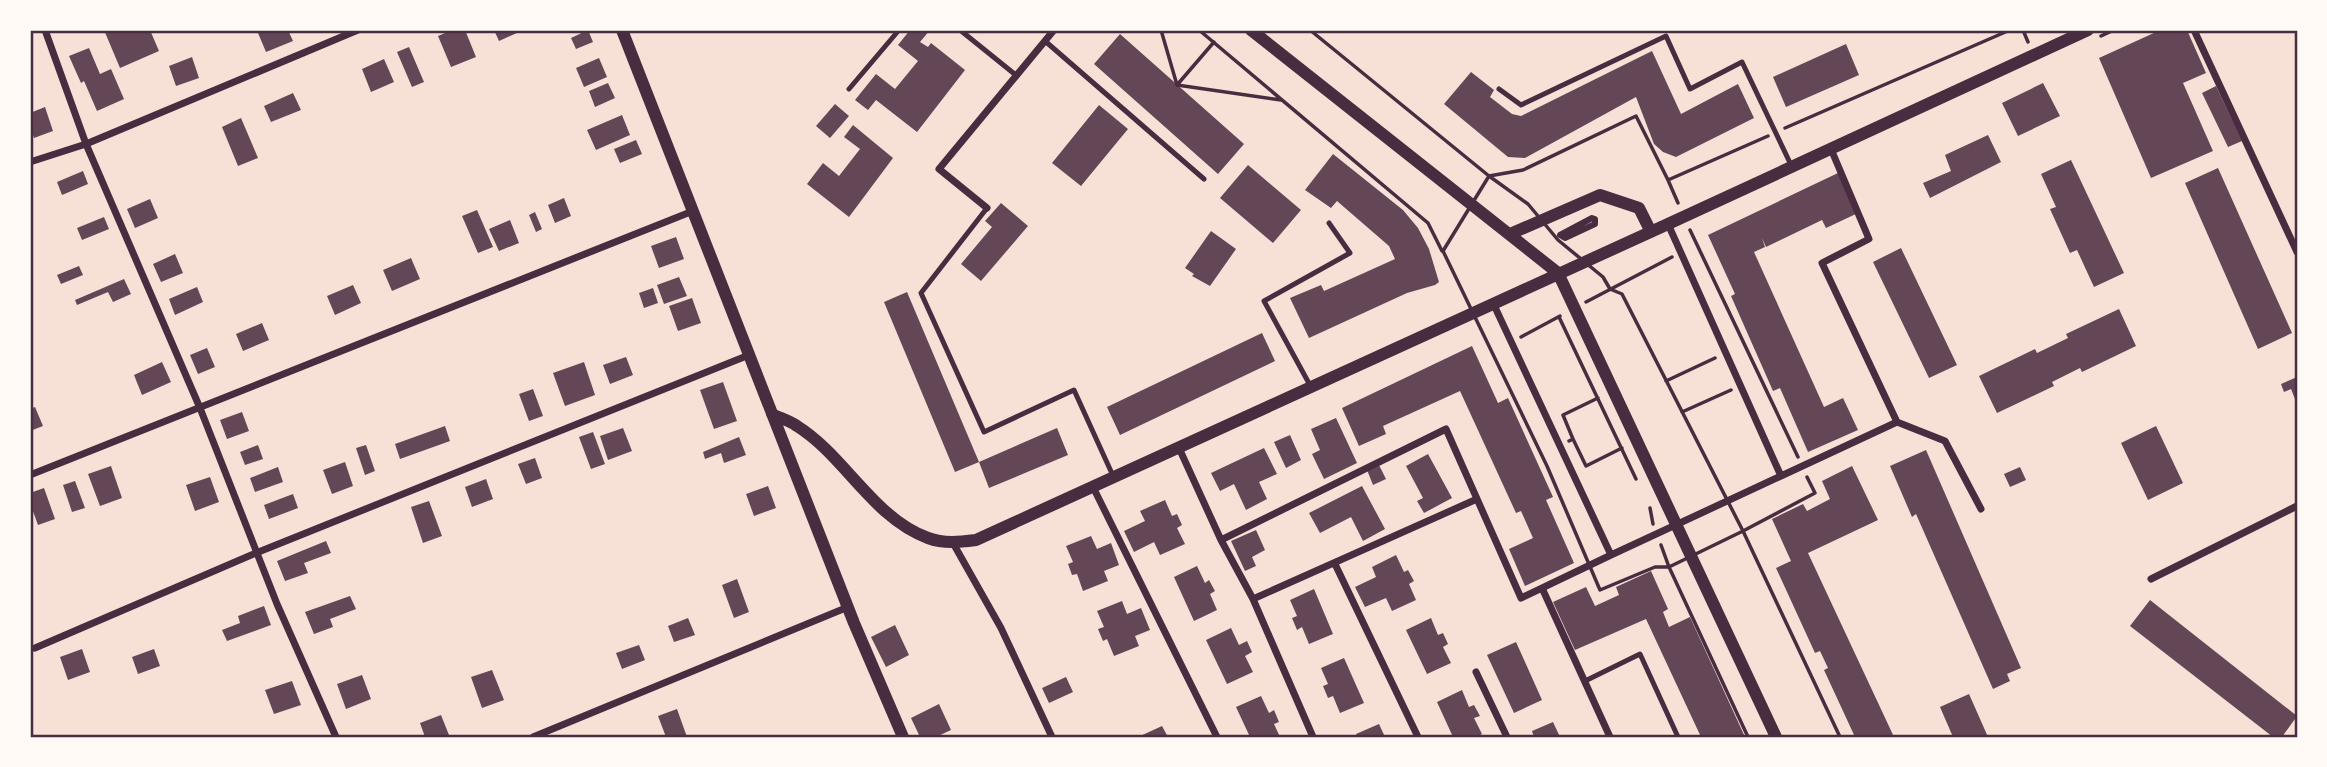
<svg xmlns="http://www.w3.org/2000/svg" width="2327" height="767" font-family="'Work Sans',sans-serif">
	<style>
		.building { fill: #644757 }
		.lines { fill: none; stroke-linecap: round; stroke-linejoin: round }
		.path { stroke: #4a2c40; stroke-width: 3.5 }
		.service { stroke: #4a2c40; stroke-width: 5 }
		.pedestrian { stroke: #4a2c40; stroke-width: 6 }
		.minor { stroke: #4a2c40; stroke-width: 7 }
		.tertiary { stroke: #4a2c40; stroke-width: 12 }
		.neatline { fill: none; stroke: #4a2c40; stroke-width: 2.5 }
	</style>
	<rect width="100%" height="100%" fill="#f7e1d7"/>
	<!-- building -->
	<path class="building" d="M104,30H150L159,51L120,68Z
		M265,30H288L293,41L266,52L258,33Z
		M452,30H465L476,57L451,67L438,36Z
		M494,30H518L519,32L499,41Z
		M588,30L593,42L576,49L571,38Z
		M910,30H930L920,42L928,47L931,43L965,70L917,132L876,100L868,110L855,100L876,74L895,89L918,61L898,45Z
		M2155,30H2187L2206,73L2183,83L2213,151L2151,178L2099,58L2156,32Z
		M1120,34L1244,144L1218,174L1094,64Z
		M1846,44L1859,75L1786,107L1773,77Z
		M409,47L424,82L412,87L397,52Z
		M89,48L100,74L111,69L124,99L97,111L84,81L81,83L69,56Z
		M1652,51L1681,114L1738,84L1754,118L1676,157L1663,152L1654,144L1636,97L1525,158L1508,157L1444,104L1471,72L1494,90L1490,97L1512,114L1521,116Z
		M192,57L199,78L176,86L169,66Z
		M599,58L607,77L584,87L576,68Z
		M384,59L394,82L371,92L362,69Z
		M608,83L615,98L595,107L589,91Z
		M2043,83L2060,116L2018,136L2002,103Z
		M2216,86L2242,141L2228,147L2202,93Z
		M293,93L301,110L271,122L264,106Z
		M835,104L849,116L830,138L816,126Z
		M1099,105L1128,129L1081,186L1052,163Z
		M45,107L53,131L34,138L30,126V113Z
		M622,115L630,135L596,150L587,130Z
		M241,118L258,158L238,166L222,127Z
		M853,125L893,158L849,217L807,184L823,163L839,176L860,149L844,137Z
		M1988,135L2001,162L1930,198L1923,183L1951,171L1945,155Z
		M636,140L642,154L620,163L614,149Z
		M1333,154L1403,210L1418,228L1429,249L1439,282L1435,285L1407,293L1309,338L1290,298L1321,285L1324,291L1395,259L1389,246L1337,201L1331,208L1305,190Z
		M2071,160L2124,273L2094,287L2077,250L2070,253L2050,209L2056,207L2041,174Z
		M1248,165L1301,210L1273,243L1220,198Z
		M2218,168L2292,333L2258,349L2185,183Z
		M83,171L88,184L62,195L57,182Z
		M1838,173L1858,213L1826,228L1822,220L1766,247L1762,238L1765,247L1754,252L1824,407L1843,398L1858,430L1808,452L1780,388L1773,391L1731,296L1735,294L1708,235Z
		M564,198L571,216L555,223L548,205Z
		M150,199L158,218L135,228L127,209Z
		M1001,203L1028,226L981,281L961,264L992,227L985,221Z
		M477,210L493,247L478,253L462,216Z
		M535,212L542,229L536,232L529,215Z
		M104,217L109,229L82,240L77,228Z
		M510,220L519,243L499,251L489,229Z
		M1211,231L1236,249L1210,286L1192,276L1194,274L1185,268Z
		M676,237L684,259L659,268L651,246Z
		M1901,248L1957,365L1929,378L1873,262Z
		M175,254L183,273L161,282L153,264Z
		M411,258L420,279L392,291L383,270Z
		M79,266L83,275L61,284L57,275Z
		M679,277L687,296L664,304L657,285Z
		M124,279L131,294L113,302L108,292L77,305L75,300Z
		M353,285L361,303L335,315L327,296Z
		M197,287L203,302L175,315L169,299Z
		M653,288L658,303L644,308L639,293Z
		M907,292L979,462L955,472L884,302Z
		M692,298L701,323L678,331L669,306Z
		M2119,309L2136,346L2082,372L2080,368L2052,382L2054,386L1997,413L1979,376L2035,349L2037,353L2068,338L2066,334Z
		M262,323L269,340L243,351L236,334Z
		M1262,333L1275,361L1120,435L1107,407Z
		M1472,346L1498,403L1508,398L1553,497L1546,500L1574,563L1525,586L1509,549L1533,538L1521,511L1516,513L1460,391L1383,426L1386,434L1359,446L1342,408Z
		M207,348L215,367L198,374L190,355Z
		M626,357L633,375L610,384L603,365Z
		M162,362L171,382L142,395L134,375Z
		M584,362L595,395L565,406L553,373Z
		M2297,377V404L2291,389L2284,392L2281,384Z
		M723,382L737,421L714,429L700,390Z
		M533,389L543,416L529,421L519,394Z
		M35,407L43,426L30,431V409Z
		M242,412L249,431L227,439L220,420Z
		M1336,418L1357,463L1324,479L1312,454L1320,450L1311,429Z
		M445,426L450,441L400,459L395,444Z
		M2156,426L2183,483L2148,500L2121,443Z
		M623,428L632,451L608,460L600,436Z
		M1057,428L1068,455L989,488L979,462Z
		M593,432L605,464L591,469L579,437Z
		M1290,435L1301,460L1286,468L1274,442Z
		M739,437L746,455L724,463L721,453L705,459L703,452Z
		M258,445L263,459L245,465L240,452Z
		M366,445L375,471L365,475L356,448Z
		M1264,448L1277,474L1259,482L1267,499L1246,510L1234,484L1220,491L1211,473Z
		M1926,450L2021,668L2007,674L2010,681L1993,689L1916,514L1912,517L1890,466Z
		M1428,454L1452,498L1424,513L1417,501L1423,498L1406,466Z
		M535,458L542,478L526,484L518,464Z
		M345,462L353,486L332,494L323,470Z
		M1379,465L1386,479L1373,485L1367,470Z
		M111,466L122,498L100,506L88,474Z
		M1852,466L1878,520L1808,553L1894,737H1855L1824,670L1828,668L1820,651L1815,653L1776,568L1791,561L1772,519L1803,504L1807,511L1830,499L1822,481Z
		M278,467L283,482L255,492L250,478Z
		M2020,467L2026,480L2010,487L2004,474Z
		M210,477L219,502L195,511L186,485Z
		M486,479L493,499L472,507L465,487Z
		M75,481L85,508L72,512L63,485Z
		M768,486L776,508L754,516L746,494Z
		M1362,486L1385,529L1363,541L1351,517L1320,533L1309,513Z
		M44,488L55,519L38,525L30,503V493Z
		M293,494L298,508L269,519L264,505Z
		M1165,500L1172,516L1177,514L1182,525L1177,528L1185,544L1160,555L1154,542L1134,552L1124,531L1145,521L1140,511Z
		M429,501L442,536L423,543L411,507Z
		M1256,530L1265,550L1252,557L1256,566L1245,571L1231,541Z
		M1091,536L1097,549L1111,543L1119,565L1104,571L1108,581L1083,591L1077,574L1072,575L1068,564L1073,562L1066,546Z
		M326,541L331,553L304,563L308,573L285,581L277,561Z
		M1396,555L1404,572L1408,570L1414,581L1409,584L1416,600L1392,611L1386,598L1365,607L1355,587L1376,577L1372,567Z
		M1197,566L1205,583L1209,580L1215,591L1210,594L1217,610L1194,621L1174,577Z
		M1651,571L1668,609L1663,612L1669,627L1690,617L1745,737H1701L1646,619L1575,650L1553,602L1586,587L1595,606L1619,595L1616,587Z
		M737,579L749,612L734,618L722,585Z
		M1314,589L1333,634L1309,644L1302,627L1297,630L1292,618L1297,616L1290,600Z
		M350,596L356,609L330,619L333,627L314,634L305,612Z
		M2150,600L2297,716L2282,737H2273L2130,626Z
		M1122,601L1127,614L1141,608L1150,630L1135,636L1139,646L1114,656L1107,639L1103,641L1098,629L1104,627L1097,611Z
		M264,606L271,625L227,641L222,630L240,623L238,616Z
		M688,618L695,635L674,642L668,626Z
		M1431,618L1438,635L1443,633L1448,644L1443,647L1451,663L1427,674L1406,630Z
		M895,625L909,655L886,667L871,637Z
		M1231,628L1239,645L1247,641L1252,652L1245,656L1253,672L1227,684L1206,640Z
		M1516,642L1542,700L1514,713L1487,655Z
		M639,645L645,660L622,669L616,653Z
		M82,649L90,672L68,680L60,657Z
		M154,649L160,666L138,674L132,657Z
		M1344,658L1364,703L1340,713L1333,696L1328,698L1323,686L1328,684L1321,668Z
		M492,670L504,700L482,708L471,677Z
		M362,675L371,699L346,709L337,684Z
		M1066,677L1073,692L1049,703L1042,688Z
		M292,681L301,705L274,714L265,690Z
		M1462,690L1469,707L1474,705L1480,716L1474,718L1482,734L1476,737H1453L1437,702Z
		M1969,694L1988,737H1953L1940,707Z
		M1261,696L1269,713L1274,710L1279,722L1274,724L1280,737H1250L1236,707Z
		M939,704L951,730L936,737H920L911,718Z
		M677,709L687,737H666L658,716Z
		M441,715L449,735L442,737H425L420,723Z
		M1553,722L1560,737H1534L1532,731Z
		M1379,724L1385,737H1357L1356,734Z
		M1162,726L1168,737H1138Z"/>
	<g class="lines">
		<!-- path -->
		<path class="path" d="M1161,30L1177,85L1281,100
			M1199,30L1428,223L1442,251
			M1310,30L1489,176L1523,170L1636,116L1668,180L1768,136
			M2023,30L2028,42
			M2101,36L2114,30
			M1177,85L1214,42
			M1785,128L2010,30
			M1489,176L1528,204L1558,240L1603,277L1610,289L1622,294L1743,531L1669,567H1655L1600,590L1547,466L1443,251Z
			M1668,180L1678,203
			M1690,230L1798,457
			M1586,302L1672,257
			M1559,317L1636,479
			M1521,337L1560,316
			M1666,381L1715,358
			M1682,412L1731,390
			M1573,439L1563,415L1598,398
			M1569,441L1573,439L1586,466L1622,448
			M1807,477L1815,493L1743,531L1840,737
			M1650,508L1653,524
			M1661,545L1669,567L1748,737"/>
		<!-- service -->
		<path class="service" d="M960,30L1017,76
			M1045,41L1204,179
			M849,89L899,30
			M1499,89L1521,105L1666,36L1690,89L1742,62L1792,167
			M987,208L921,293L984,432L1074,390L1114,478
			M1311,387L1264,301L1350,253L1329,223
			M1585,681L1640,654L1678,737"/>
		<!-- pedestrian -->
		<path class="pedestrian" d="M1592,218L1595,219V224L1565,238L1560,235Z"/>
		<!-- minor -->
		<path class="minor" d="M45,30L86,144L200,408L277,604L336,737
			M2194,30L2297,252
			M1831,149L1869,239L1822,263L1897,422L1945,441L1981,509
			M30,162L86,144L358,30
			M987,208L939,169L1054,30
			M1493,303L1611,555L1781,476L1668,224
			M1179,448L1221,540L1446,429L1521,598L1611,555
			M30,475L693,211
			M1781,476L1897,422
			M1093,487L1217,737
			M1221,540L1253,599L1477,499
			M953,543L1001,628L1052,737
			M1335,564L1418,737
			M2151,579L2297,506
			M1542,588L1610,737
			M1253,599L1313,737
			M35,648L256,553L749,355
			M1476,672L1507,737
			M533,737L848,607"/>
		<!-- tertiary -->
		<path class="tertiary" d="M622,30L854,623L903,737
			M1251,30L1558,273L1776,737
			M1510,234L1600,195L1639,208L1651,232
			M772,414C780,418 790,421 797,426C845,456 873,518 928,538C944,544 960,542 976,540L1668,224L2088,30"/>
	</g>
	<!-- border -->
	<rect width="2327" height="767" fill="none" stroke="#fffaf5" stroke-width="63"/>
	<rect x="32" y="32" width="2264" height="704" class="neatline"/>
</svg>
